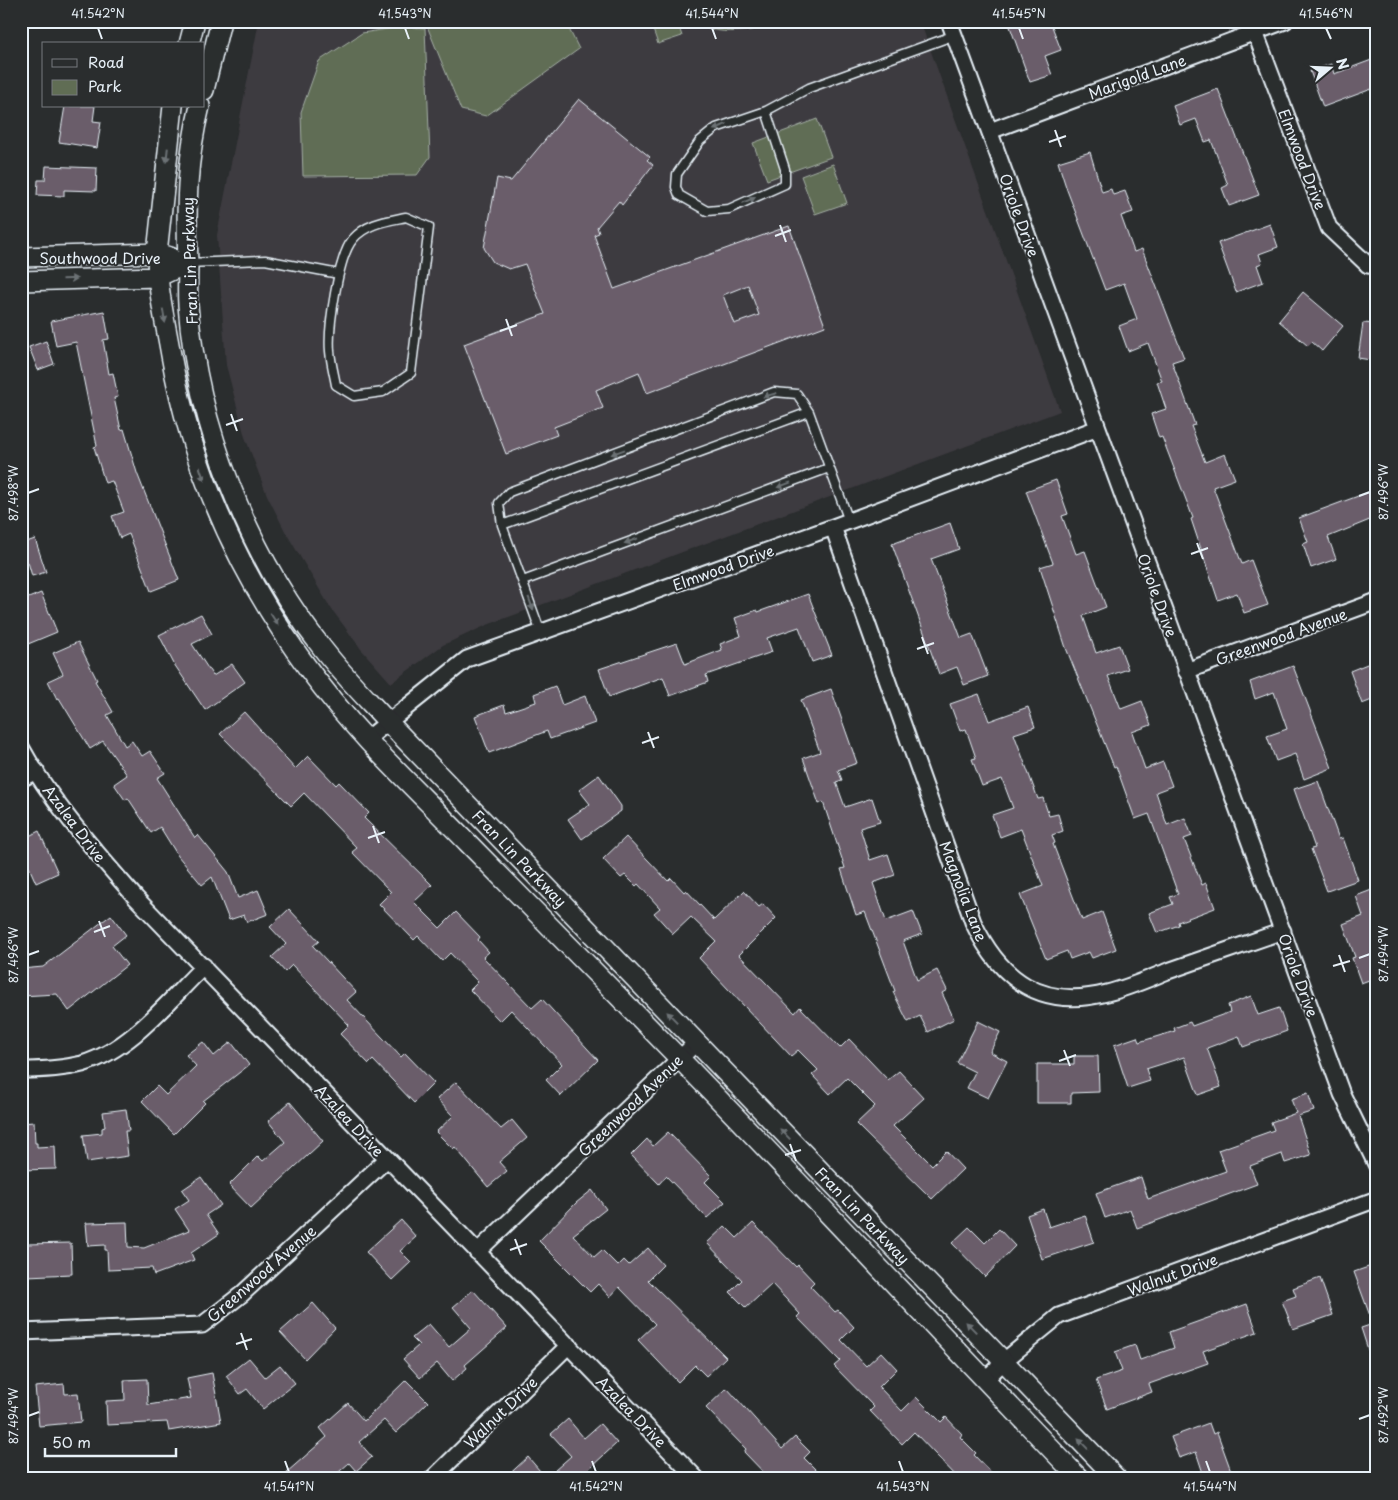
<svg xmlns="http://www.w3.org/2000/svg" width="1398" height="1500" font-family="'Playpen Sans',sans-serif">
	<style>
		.built { fill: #3e3b40 }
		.green { fill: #606d54; stroke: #a4afa6 }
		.building { fill: #6b5d6a; stroke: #e8f1f8; fill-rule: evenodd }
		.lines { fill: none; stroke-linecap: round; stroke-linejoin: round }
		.service-casing { stroke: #e8f1f8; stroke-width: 11 }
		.minor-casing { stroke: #e8f1f8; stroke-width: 19 }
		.tertiary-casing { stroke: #e8f1f8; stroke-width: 22 }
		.service { stroke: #2a2d2e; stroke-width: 8 }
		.minor { stroke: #2a2d2e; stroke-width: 15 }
		.tertiary { stroke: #2a2d2e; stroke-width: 19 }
		.oneway { fill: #6c7275 }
		.ticks { fill: none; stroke: #e8f1f8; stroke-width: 2 }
		.labels { text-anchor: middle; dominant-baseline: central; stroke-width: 4; stroke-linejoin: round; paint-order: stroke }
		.street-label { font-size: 15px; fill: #e8f1f8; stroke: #2a2d2e }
		.neatline { fill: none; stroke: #e8f1f8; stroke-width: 2 }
		.ticks-label { font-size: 12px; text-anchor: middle; fill: #e8f1f8 }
	</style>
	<rect width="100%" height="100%" fill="#2a2d2e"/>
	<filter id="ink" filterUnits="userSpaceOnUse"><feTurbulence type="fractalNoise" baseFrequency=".02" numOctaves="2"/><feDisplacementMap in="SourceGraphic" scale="10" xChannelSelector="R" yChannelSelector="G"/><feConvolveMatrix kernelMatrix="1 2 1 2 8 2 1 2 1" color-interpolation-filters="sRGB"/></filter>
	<g filter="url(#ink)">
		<!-- built -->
		<path class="built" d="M259,21H920L1060,411L487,625L443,645L391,683L361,649L330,607L285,531L267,495L245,437L226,365L217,235Z"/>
		<!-- green -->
		<path class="green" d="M425,21H565L579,49L486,116L461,110Z
			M650,21H677L682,36L658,44Z
			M690,21H781C755,33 716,37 690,21Z
			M400,27L425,28L430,157L417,175L303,176L301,112L319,61L362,33Z
			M817,119L831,157L767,180L753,143Z
			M833,164L847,203L815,214L801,176Z"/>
		<!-- building -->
		<path class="building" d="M1008,21H1050L1061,50L1045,56L1052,75L1030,82Z
			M1377,58V87L1323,107L1310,71L1331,64L1334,74Z
			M1218,89L1259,195L1229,206L1222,188L1228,185L1211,140L1205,142L1196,119L1180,125L1173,106Z
			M579,99L650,157L647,160L653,165L622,205L619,201L597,227L599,233L594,235L614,289L789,226L825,326L647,393L639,372L596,390L603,408L554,427L557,435L506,454L464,344L545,314L525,264L509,269L493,262L484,248L497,178L511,181ZM748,285L759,315L734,324L723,295Z
			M65,106H95L93,121L101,122L97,148L59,142Z
			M1090,152L1102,192L1111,189L1113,195L1125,191L1133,212L1121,216L1134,252L1142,249L1184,358L1172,362L1195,425L1191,426L1205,462L1225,454L1235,479L1213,487L1242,564L1251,560L1268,605L1244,613L1237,593L1218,600L1191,519L1193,518L1162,437L1159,438L1151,414L1166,409L1157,382L1162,381L1148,343L1128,351L1119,326L1137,319L1124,283L1105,290L1067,190L1058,162Z
			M46,166L97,168L96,191L64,190V196L37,195L38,180H45Z
			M1270,224L1278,247L1259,254L1262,263L1257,265L1263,282L1236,292L1218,243Z
			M1303,292L1343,326L1322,351L1312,342L1308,346L1279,321Z
			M104,311L109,339L103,340L109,374L113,373L118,397L114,398L121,430L124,429L137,473L179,580L151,591L129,534L120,538L112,516L124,512L112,481L105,483L94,447L97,446L76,342L56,346L51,321Z
			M1363,323L1377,324V361L1358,358Z
			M46,341L54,364L38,370L29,347Z
			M1056,480L1068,514L1062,516L1076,554L1085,551L1106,607L1083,616L1096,653L1119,645L1128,669L1108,676L1121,709L1142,701L1151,725L1132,732L1145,769L1163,762L1172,786L1156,792L1167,825L1185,818L1192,836L1184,839L1202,885L1206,883L1215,908L1178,922L1179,925L1157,933L1149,913L1173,904L1170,897L1178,894L1149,814L1135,819L1116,766L1114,767L1066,648L1040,567L1053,563L1026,491Z
			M1377,489V517L1328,537L1336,559L1311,568L1303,544L1308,542L1299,518Z
			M950,523L959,549L931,559L961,638L972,634L988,676L964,685L957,667L939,674L892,544Z
			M35,539L46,572L32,576L28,562L21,564V544Z
			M41,593L57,632L28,644L21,627V601Z
			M808,594L832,655L812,662L799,627L767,638L772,652L706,675L708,682L670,696L663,677L609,697L599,669L677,643L685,664L722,650L720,644L741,636L735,618L757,610L758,612Z
			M201,614L212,634L192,644L213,676L232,664L245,682L205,710L174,664L159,635Z
			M78,642L97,680L95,681L113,712L107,715L125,746L132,741L142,756L150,751L165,773L157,778L195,838L198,835L228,872L238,898L258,890L268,914L247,922L244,915L229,920L212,877L202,885L178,856L160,827L151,833L128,798L125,800L114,784L127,775L103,741L90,749L59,698L57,699L48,681L63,674L53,653Z
			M1377,660V698L1362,704L1350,671Z
			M1293,666L1332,768L1304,779L1295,754L1276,761L1267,736L1287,729L1274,692L1255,699L1250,682Z
			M555,686L562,705L585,696L595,723L550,739L547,731L489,753L475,716L504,705L506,712L536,702L534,694Z
			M831,689L857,763L838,770L842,780L836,782L845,807L872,798L880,822L860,828L870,860L888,854L895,875L873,883L886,921L913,911L922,934L903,941L917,980L937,970L947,990L942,993L954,1019L928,1032L920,1016L908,1022L893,992L895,991L865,912L856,915L841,869L845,868L823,802L819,804L803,758L820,752L801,700Z
			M979,694L989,721L1028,707L1035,727L1014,734L1038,799L1043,798L1049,816L1058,814L1063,831L1052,835L1055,843L1053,844L1082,920L1102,912L1116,949L1092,958L1089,952L1070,959L1067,951L1046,959L1020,895L1043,886L1021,829L1000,837L992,815L1013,808L1002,779L982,786L972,759L976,758L966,729L960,731L950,704Z
			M244,712L295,769L308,756L336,785L339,782L369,813L364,818L432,885L414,902L440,928L456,912L480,937L478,940L489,952L483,957L532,1008L542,999L598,1060L561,1096L546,1080L562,1064L511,1010L500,1021L470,990L478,982L450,953L442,961L418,936L414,940L379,904L391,892L352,852L357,848L304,793L291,806L220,734Z
			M599,775L621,806V811L582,839L568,819L590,804L579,790Z
			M1318,781L1339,839L1343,838L1358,880L1327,891L1311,849L1315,848L1294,789Z
			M39,831L58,873L36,883L29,867L21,871V840Z
			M626,837L668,881L671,878L684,892L686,890L714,920L744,891L759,907L763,904L776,918L739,955L795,1013L800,1007L840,1048L849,1039L888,1080L899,1071L924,1098L893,1126L932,1165L946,1151L963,1169L932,1199L856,1124L875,1106L847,1078L830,1094L812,1075L818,1070L798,1050L791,1056L699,958L716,941L691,917L673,934L654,913L660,908L638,884L636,886L625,875L621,878L603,859Z
			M1377,888V977L1361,983L1352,958L1355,957L1343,924L1363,916L1356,896Z
			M289,909L319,941L313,946L356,992L347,1000L401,1057L405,1053L434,1083L414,1103L373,1060L369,1064L340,1034L349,1025L292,965L285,972L272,957L286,944L270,927Z
			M111,915L126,935L112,946L127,965L69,1011L57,994L21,996V969L43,967Z
			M1251,996L1258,1015L1279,1008L1287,1031L1243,1047L1239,1036L1207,1048L1221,1087L1198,1095L1184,1057L1146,1069L1150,1081L1128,1088L1114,1045L1137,1037L1139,1042L1175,1031L1174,1028L1190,1022L1192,1026L1230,1012L1228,1005Z
			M978,1021L1000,1032L990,1052L1007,1061L988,1098L967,1088L975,1072L957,1063Z
			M203,1042L214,1056L231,1042L249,1065L203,1101L205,1103L174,1134L142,1101L157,1086L166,1095L196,1066L186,1055Z
			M1074,1056H1098L1099,1092L1071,1093V1103H1037V1064H1074Z
			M456,1082L501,1129L512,1120L527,1138L499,1162L507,1171L488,1187L455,1147L453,1149L436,1132L453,1116L437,1099Z
			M1308,1093L1314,1111L1298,1116L1311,1155L1285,1163L1282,1154L1250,1166L1257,1184L1137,1228L1130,1209L1105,1218L1096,1193L1141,1177L1148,1199L1226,1171L1218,1150L1274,1130L1271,1122L1296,1113L1291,1099Z
			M290,1102L323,1141L251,1208L229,1185L258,1156L263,1161L285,1142L268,1121Z
			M126,1109L129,1131H125L128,1156L87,1162L83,1135L102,1133V1128L105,1127L103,1112Z
			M34,1122L35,1143H37V1147L55,1146L56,1169L21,1170V1123Z
			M668,1132L711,1176L705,1182L725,1202L707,1218L666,1176L659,1184L631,1155L647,1139L653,1146Z
			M201,1177L221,1205L206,1215L219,1234L191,1253L194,1260L154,1275L152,1268L108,1270L107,1250H105V1245L88,1246L86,1223L127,1222L128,1247L144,1248L189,1230L175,1209L189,1200L182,1190Z
			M592,1190L606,1209L573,1235L594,1257L602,1250L618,1266L624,1260L629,1265L648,1248L663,1265L648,1280L726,1357L706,1376L695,1365L678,1382L638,1340L655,1324L619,1287L610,1297L598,1284L590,1292L539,1241L576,1203Z
			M1043,1209L1049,1227L1085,1215L1094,1242L1042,1259L1027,1215Z
			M401,1220L416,1237L400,1251L411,1262L392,1280L366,1252Z
			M753,1223L796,1267L798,1265L814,1282L810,1286L835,1312L838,1310L854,1327L841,1340L866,1366L881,1352L897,1369L879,1387L902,1411L916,1397L941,1422L946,1417L962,1434L960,1437L976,1453L974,1455L997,1479H959L914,1432L902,1444L870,1411L874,1407L834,1366L840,1361L797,1317L800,1314L772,1284L746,1308L730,1292L742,1280L707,1243L725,1226L737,1238Z
			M969,1227L985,1243L999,1229L1015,1246L985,1277L952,1243Z
			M71,1243L72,1274L27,1276L26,1244Z
			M1377,1264V1368H1374L1361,1328L1373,1324L1354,1272Z
			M1320,1278L1333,1315L1293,1329L1282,1301L1296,1296L1293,1288Z
			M473,1290L507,1328L465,1365L467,1368L452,1381L437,1363L420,1378L403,1359L419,1345L412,1338L429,1324L449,1347L471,1328L453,1307Z
			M313,1303L335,1328L305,1359L280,1332Z
			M1247,1304L1257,1332L1203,1351L1208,1363L1149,1384L1152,1392L1107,1409L1096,1380L1122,1371L1115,1352L1135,1345L1140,1360L1174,1348L1169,1332Z
			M249,1358L265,1377L280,1365L295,1383L263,1409L247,1389L240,1394L226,1376Z
			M212,1373L221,1422L169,1431L167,1422L107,1425L106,1401L125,1400L124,1380L147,1379L148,1405L191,1398L187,1378Z
			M406,1380L428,1402L396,1433L384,1420L359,1442L372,1457L356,1471L349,1463L331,1479H279L327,1437L320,1428L348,1403L364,1421Z
			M64,1384L65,1394L78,1393L81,1422L39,1426L35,1387Z
			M727,1388L782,1449L795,1437L810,1452L804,1458L825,1479H770L744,1452L746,1449L706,1408Z
			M568,1419L584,1438L600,1424L617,1443L578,1479H504L528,1457L546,1478L571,1456L551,1434Z
			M1209,1423L1213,1434L1217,1432L1234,1479H1205L1196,1452L1179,1458L1171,1437Z"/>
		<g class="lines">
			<defs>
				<path id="service" d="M766,111L785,169V184L729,209L707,211L679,195L676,187L677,174L700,141L716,128L766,111L809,88L955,35
					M406,217L429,227L411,373L383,392L354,396L336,385C334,374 331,363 330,351C328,328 338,256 353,239C367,223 387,221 406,217Z
					M188,263L265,260L339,274
					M502,525L809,412
					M523,581L829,468
					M541,633L502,525L499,503L509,492L774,392L797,394L809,412L849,521"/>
				<path id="minor" d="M949,21L1342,1094L1377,1166
					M1255,32L1329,228L1368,265L1377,266
					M990,131L1285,21
					M833,527L973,922C1000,980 1042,1010 1107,993C1128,988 1148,979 1168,971C1206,958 1245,944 1283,931
					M1186,671L1377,601
					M367,739L467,659L833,527L1098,428
					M21,747C51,802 95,851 136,898L697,1479
					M21,779L36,771
					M21,1070C42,1070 62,1069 82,1064C131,1050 169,1000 204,966
					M477,1252L697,1042
					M21,1332L202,1325L242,1294L387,1159
					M985,1380L1004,1361L1059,1316L1377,1199
					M432,1479L569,1345"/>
				<path id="tertiary" d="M189,44L195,21
					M204,90L221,21
					M173,106L157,253C157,288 165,321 171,355C197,501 268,633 369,742C401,776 435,809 468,843C538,914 608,985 678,1057C813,1196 945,1339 1080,1479
					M200,106C186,162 186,207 188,264C188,277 187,291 188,305C197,425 248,555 323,649C343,675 366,698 388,722L1117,1479
					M21,257L157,253L170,257
					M21,281L157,277L188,263"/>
			</defs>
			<!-- service casing -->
			<use href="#service" class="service-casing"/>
			<!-- minor casing -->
			<use href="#minor" class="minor-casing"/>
			<!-- tertiary casing -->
			<use href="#tertiary" class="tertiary-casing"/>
			<!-- service -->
			<use href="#service" class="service"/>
			<!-- minor -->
			<use href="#minor" class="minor"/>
			<!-- tertiary -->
			<use href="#tertiary" class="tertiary"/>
		</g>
		<!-- one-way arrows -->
		<defs><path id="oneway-solid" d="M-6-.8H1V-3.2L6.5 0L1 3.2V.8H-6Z" transform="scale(1.25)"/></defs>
		<g class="oneway">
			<use href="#oneway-solid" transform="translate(720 127) rotate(156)"/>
			<use href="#oneway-solid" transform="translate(167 155) rotate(96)"/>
			<use href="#oneway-solid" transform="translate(749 200) rotate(-24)"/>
			<use href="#oneway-solid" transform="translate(70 279) rotate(-1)"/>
			<use href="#oneway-solid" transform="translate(164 316) rotate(80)"/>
			<use href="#oneway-solid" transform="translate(770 395) rotate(164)"/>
			<use href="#oneway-solid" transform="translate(618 452) rotate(160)"/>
			<use href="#oneway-solid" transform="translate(202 474) rotate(71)"/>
			<use href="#oneway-solid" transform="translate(784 485) rotate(160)"/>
			<use href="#oneway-solid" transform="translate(631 541) rotate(160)"/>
			<use href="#oneway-solid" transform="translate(531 604) rotate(70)"/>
			<use href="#oneway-solid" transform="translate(274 619) rotate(57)"/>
			<use href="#oneway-solid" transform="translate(672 1017) rotate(-134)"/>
			<use href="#oneway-solid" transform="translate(785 1134) rotate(-134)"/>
			<use href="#oneway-solid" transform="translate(971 1327) rotate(-134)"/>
			<use href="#oneway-solid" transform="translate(1083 1444) rotate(-134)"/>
		</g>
	</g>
	<!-- ticks -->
	<path class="ticks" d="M98,28L102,39M405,28L409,39M712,28L716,39M1019,28L1023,39M1326,28L1331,39M1055,130L1061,147M1049,142L1066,136M780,225L786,242M775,236L791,230M506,319L512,336M500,331L517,325M231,414L237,431M226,425L243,419M28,493L39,489M1359,496L1370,492M1197,543L1203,559M1191,554L1208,548M922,637L928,654M917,649L934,643M648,732L654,748M642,743L659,737M373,826L379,843M368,838L385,832M99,921L105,937M94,932L110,926M28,955L39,951M1339,955L1345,972M1359,958L1370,954M1333,966L1350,961M1064,1050L1070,1066M1059,1061L1076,1055M790,1144L796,1161M785,1155L801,1150M515,1239L521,1255M510,1250L527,1244M241,1333L247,1350M236,1344L252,1339M28,1416L39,1412M1359,1419L1370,1415M285,1461L289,1472M592,1461L596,1472M899,1461L903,1472M1206,1461L1210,1472"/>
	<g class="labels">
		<!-- street labels -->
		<g class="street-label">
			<text transform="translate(1137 76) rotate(-20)">Marigold Lane</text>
			<text transform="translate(1303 159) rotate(69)">Elmwood Drive</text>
			<text transform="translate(1020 215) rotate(70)">Oriole Drive</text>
			<text x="100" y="257">Southwood Drive</text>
			<text transform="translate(189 261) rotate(-92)">Fran Lin Parkway</text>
			<text transform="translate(723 567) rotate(-20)">Elmwood Drive</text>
			<text transform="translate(1158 595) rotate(70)">Oriole Drive</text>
			<text transform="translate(1281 636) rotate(-20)">Greenwood Avenue</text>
			<text transform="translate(75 823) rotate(53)">Azalea Drive</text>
			<text transform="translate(520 858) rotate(46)">Fran Lin Parkway</text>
			<text transform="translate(964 891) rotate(69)">Magnolia Lane</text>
			<text transform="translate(1299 975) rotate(70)">Oriole Drive</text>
			<text transform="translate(630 1105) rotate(-44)">Greenwood Avenue</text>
			<text transform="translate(350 1120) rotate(47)">Azalea Drive</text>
			<text transform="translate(863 1215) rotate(46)">Fran Lin Parkway</text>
			<text transform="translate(261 1273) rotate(-41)">Greenwood Avenue</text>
			<text transform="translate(1172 1274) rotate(-20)">Walnut Drive</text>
			<text transform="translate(632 1411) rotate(46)">Azalea Drive</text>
			<text transform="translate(500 1412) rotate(-44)">Walnut Drive</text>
		</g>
	</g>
	<!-- margin -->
	<rect width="1398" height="1500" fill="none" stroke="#2a2d2e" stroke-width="55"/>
	<!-- legend -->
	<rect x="42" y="42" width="162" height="65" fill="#2a2d2e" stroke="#767b7f"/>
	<rect x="52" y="59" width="25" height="8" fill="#2a2d2e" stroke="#767b7f"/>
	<text x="88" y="68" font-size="15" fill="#e8f1f8">Road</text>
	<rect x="52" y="80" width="25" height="15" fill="#606d54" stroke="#767b7f"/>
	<text x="88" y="92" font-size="15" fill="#e8f1f8">Park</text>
	<!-- north arrow -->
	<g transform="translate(1330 68) rotate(71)" stroke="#2a2d2e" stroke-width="4" paint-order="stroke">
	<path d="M0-4L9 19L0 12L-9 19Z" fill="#e8f1f8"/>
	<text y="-8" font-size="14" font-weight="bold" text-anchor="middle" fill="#e8f1f8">N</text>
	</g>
	<!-- scale -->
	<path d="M45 1448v8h131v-8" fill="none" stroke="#e8f1f8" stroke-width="2.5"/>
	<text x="52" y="1448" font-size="15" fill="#e8f1f8" stroke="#2a2d2e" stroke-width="4" paint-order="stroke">50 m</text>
	<rect x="28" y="28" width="1342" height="1444" class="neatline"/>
	<g class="ticks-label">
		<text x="98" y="18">41.542°N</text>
		<text x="405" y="18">41.543°N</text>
		<text x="712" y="18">41.544°N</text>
		<text x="1019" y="18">41.545°N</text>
		<text x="1326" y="18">41.546°N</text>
		<text transform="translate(1384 492) rotate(-90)" y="4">87.496°W</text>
		<text transform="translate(14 493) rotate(-90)" y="4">87.498°W</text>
		<text transform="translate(1384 954) rotate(-90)" y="4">87.494°W</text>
		<text transform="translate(14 955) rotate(-90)" y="4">87.496°W</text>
		<text transform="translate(1384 1415) rotate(-90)" y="4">87.492°W</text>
		<text transform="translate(14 1416) rotate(-90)" y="4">87.494°W</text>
		<text x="289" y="1491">41.541°N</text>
		<text x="596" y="1491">41.542°N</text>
		<text x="903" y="1491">41.543°N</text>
		<text x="1210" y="1491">41.544°N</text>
	</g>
</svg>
